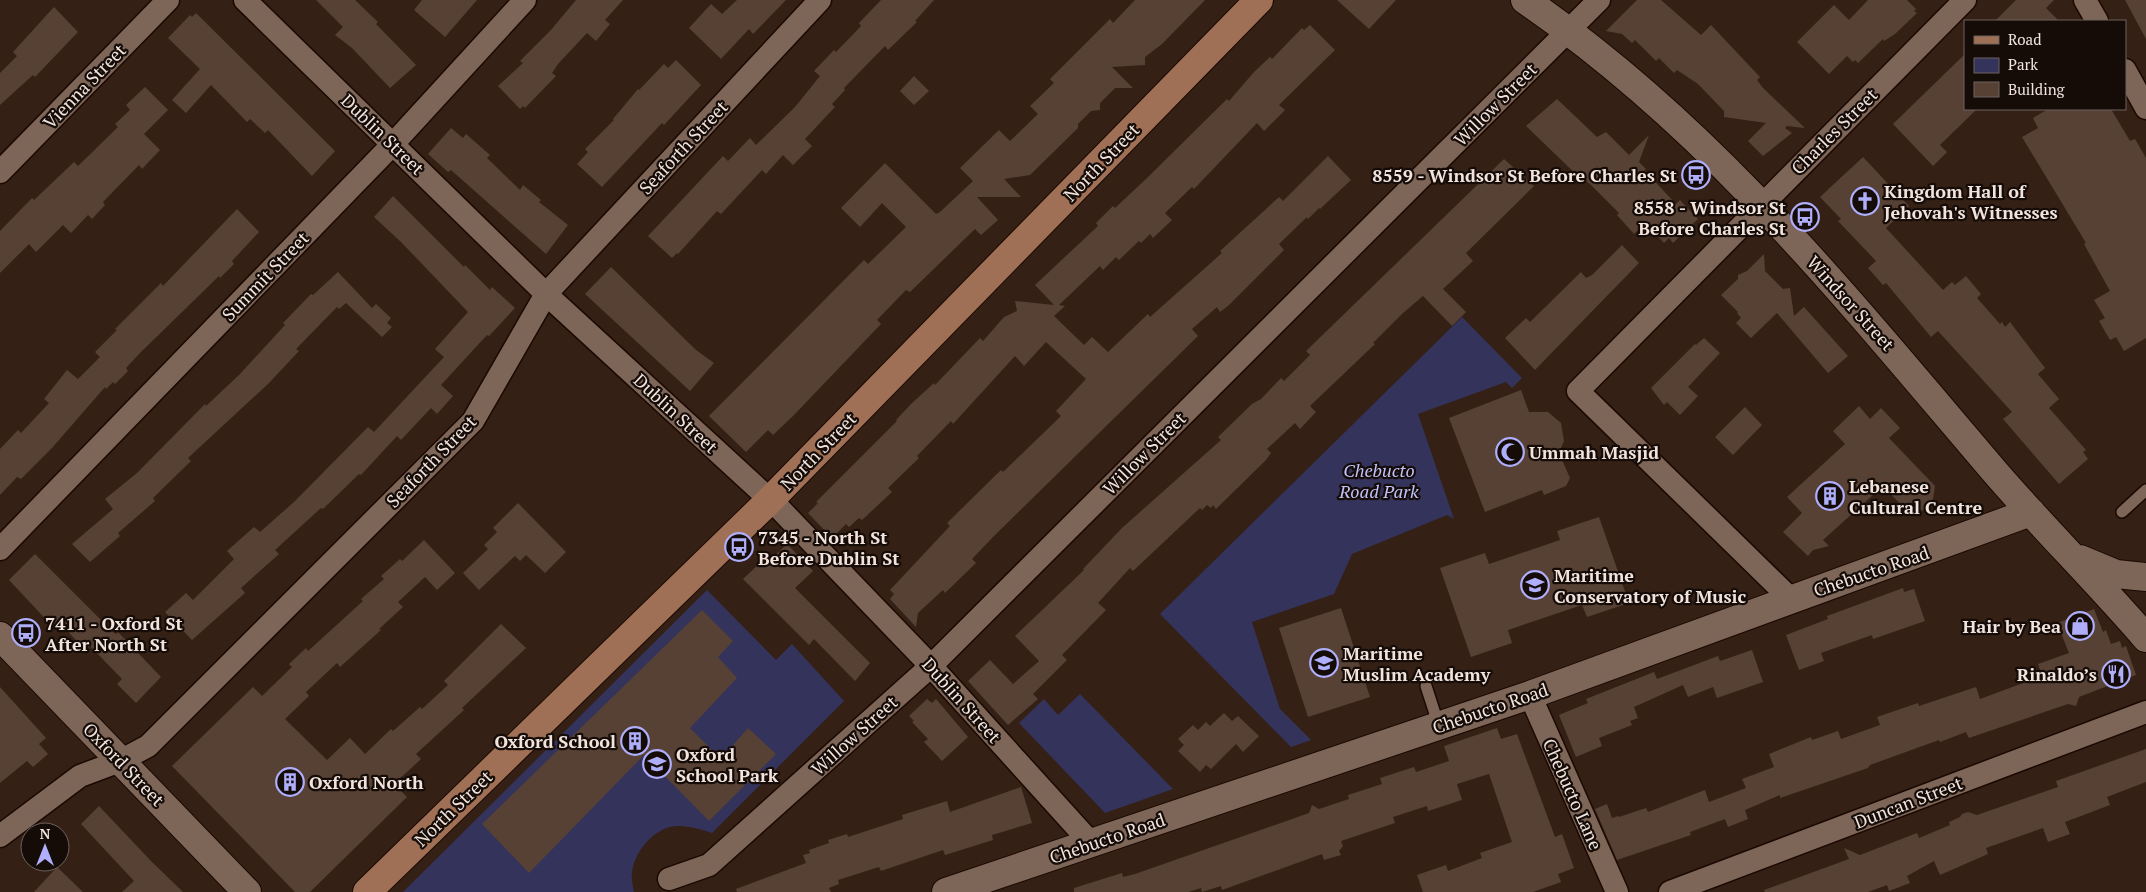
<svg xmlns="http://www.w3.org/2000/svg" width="2146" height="892" font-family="'PT Serif',serif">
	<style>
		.green { fill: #34335c }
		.building { fill: #574135 }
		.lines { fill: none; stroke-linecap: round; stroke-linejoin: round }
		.lane-casing { stroke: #1b0902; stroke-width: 14 }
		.street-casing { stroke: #1b0902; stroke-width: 25 }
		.secondary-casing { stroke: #1b0902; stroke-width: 30 }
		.primary-casing { stroke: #1b0902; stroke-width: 30 }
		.lane { stroke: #7d6558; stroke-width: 11 }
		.street { stroke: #7d6558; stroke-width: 22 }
		.secondary { stroke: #7d6558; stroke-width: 28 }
		.primary { stroke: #9f7055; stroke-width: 28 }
		.labels { text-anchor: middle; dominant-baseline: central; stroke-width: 4.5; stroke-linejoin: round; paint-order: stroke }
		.street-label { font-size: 18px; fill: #f2e4dd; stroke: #150c08 }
		.poi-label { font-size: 18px; font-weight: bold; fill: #f2e4dd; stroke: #150c08; text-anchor: start }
		.park-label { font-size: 18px; font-style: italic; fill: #c0c2fc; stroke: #150c08 }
	</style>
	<rect width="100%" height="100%" fill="#342015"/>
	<!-- green -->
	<path class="green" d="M1462,317L1522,378L1512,388L1506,382L1418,414L1454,519L1447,515L1352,554L1334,594L1252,622L1280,709L1311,740L1291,747L1160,614Z
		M707,590L776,660L792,644L844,701L712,833C699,829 683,824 670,827C651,832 634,853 632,873C631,879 633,886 634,892H403Z
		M1080,694L1173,789L1105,813L1019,723L1044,699L1058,715Z"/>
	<!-- building -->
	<path class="building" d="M316,0H355L378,22L376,24L416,65L390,88L352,48L335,35L343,27Z
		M422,0H477L445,37L414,10Z
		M576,0H623L605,20L610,24L596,41L587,33L558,64L552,73L556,76L525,108L523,106L520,109L498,86L523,63L520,61L550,31Z
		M737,0H786L753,34L749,29L721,59L689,28L711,4L722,14Z
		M881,0H934L915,21L917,22L888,50L885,46L844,88L845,90L832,104L835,107L805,139L812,146L793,165L783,155L766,174L762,170L721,214L717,211L678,254L677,253L672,258L648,236L723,156L728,161L750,138L756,145L795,107L820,76L814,71L834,50L836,52L861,26L859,23Z
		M1135,0H1205L1162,44L1145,57V65L1112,67L1133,88H1115L1100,103V110L1091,111L1078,124V128L1030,175L1004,179L1021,197H977L998,220L981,235L975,229L910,292L906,290L877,320L881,324L793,416L773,435L768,430L746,452L709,416L864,260L868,264L906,227L882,203L860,227L841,208L885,163L936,214L940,212L973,181L960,168L999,130L1010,141L1038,114L1030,106L1054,83L1050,79L1110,19L1113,23Z
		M1337,0H1396L1369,29Z
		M1637,0H1661L1701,35L1711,25L1760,77L1757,80L1763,88L1805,128L1787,126L1785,128L1792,133L1763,156L1748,141L1766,123L1724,117V111L1698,84L1677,70L1674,73L1659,58L1656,61L1635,40L1632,43L1622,34L1606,31Z
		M1868,0H1907L1916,9L1914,11L1917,13L1895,34L1884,41L1883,39L1858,63L1855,60L1853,62L1847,56L1829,74L1797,42L1834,5L1849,20Z
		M2016,0H2054L2046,8L2059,21H1995Z
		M2125,0H2146V39Z
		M54,7L78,32L35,77L33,75L0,105V73L17,56L13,52Z
		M196,13L335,151L312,176L268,130L265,133L250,119L247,122L211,85L186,113L172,100L200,69L168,38L190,15L192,17Z
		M1310,25L1335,50L1279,105L1285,110L1264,131L1257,123L1194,189L1192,187L1165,213L1172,220L1153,238L1150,234L1141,243L1139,241L1119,260L1116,257L1103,270L1100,266L1059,305L1065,306L1054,316L1084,345L1092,337L1108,352L1148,314L1150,317L1222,253L1220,251L1279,197L1283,201L1328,156L1351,180L1320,209L1319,208L1308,219L1307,217L1279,244L1284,250L1228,306L1220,312L1217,307L1192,329L1198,336L994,536L972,559L976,563L945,593L943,590L918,613L916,627L890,599L894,594L890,590L950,526L947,523L1001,470L1003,472L1061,416L1056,411L1086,379L1046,342L1024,366L1015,356L953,424L951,421L917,456L919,458L888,488L892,492L862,520L859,518L849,527L846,524L832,538L808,513L818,503L816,502L897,421L896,420L911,404L934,383L935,385L980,338L983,341L1004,317L1017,311L1015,301L1054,305L1035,285L1098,226L1096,223L1113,206L1115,208L1146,179L1227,99L1229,101L1254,72L1270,57L1272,59L1302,28L1304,30Z
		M1965,54V109H1977L1940,145L1947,152L1933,166L1893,124Z
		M676,60L701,85L664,125L662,123L602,187L577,164L588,152L585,149L614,120L613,119L638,89L639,90L664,64L668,68Z
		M914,76L929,91L914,105L900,91Z
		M145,87L168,110L144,134L160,150L142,169L139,165L103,202L105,205L92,219L88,215L71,233L63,225L36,252L29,244L0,273V231L32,198L34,200L74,162L78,166L118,127L115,124L130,110L126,105Z
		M1557,99L1597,137L1606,132L1629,155L1649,135L1639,162L1646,169L1644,170L1676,204L1680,200L1698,219L1673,243L1669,238L1664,243L1645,223L1634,234L1617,215L1619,213L1590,184L1584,180L1583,181L1526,126Z
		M2048,109H2111L2130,141L2135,139L2146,158V338L2124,351L2116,337L2110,340L2099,321L2105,318L2094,300L2110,291L2084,244L2086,243L2022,137L2038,128L2033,118Z
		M451,128L463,138L466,134L490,155L487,158L520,190L523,185L541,200L539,202L568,225L546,254L451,170L448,172L428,154Z
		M1863,157L1909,206L1886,228L1943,290L1952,282L1955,285L1966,276L1981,294L1977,298L2000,324L2002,322L2005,327L2010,322L2045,368L2038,374L2059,399L2049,408L2086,450L2083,452L2088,459L2059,484L2003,419L2012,412L1938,331L1931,337L1886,283L1883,285L1868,268L1876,261L1838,221L1841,219L1820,197Z
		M1504,159L1534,186L1466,253L1473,261L1443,289L1466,312L1452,326L1423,296L1403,313L1373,343L1375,344L1310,406L1316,412L1300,429L1295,423L1267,449L1271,453L1266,460L1216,509L1213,505L1211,508L1207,505L1202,510L1200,508L1133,571L1130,568L1098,603L1106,610L1062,655L1067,660L1033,694L1038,699L1008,725L968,681L990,660L1013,684L1039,661L1015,636L1084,570L1083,569L1122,528L1221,440L1218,437L1252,404L1261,399L1281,378L1284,381L1310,355L1306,351Z
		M393,196L464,267L465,265L490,290L492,287L515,308L489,336L487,335L441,385L453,396L437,414L431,408L401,440L397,436L361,475L359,474L323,509L321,508L275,550L279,554L241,588L245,593L192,640L165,612L186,593L193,600L234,559L227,551L254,527L260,532L294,502L368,427L374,432L444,357L435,349L468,312L402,243L374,217Z
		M237,209L259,232L232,261L234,264L220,278L219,276L140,353L126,368L128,371L115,384L113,382L106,389L105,387L52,448L21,479L17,477L0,495V449L18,430L21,433L49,403L44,399L67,370L78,379L100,357L95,352L117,330L115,329L161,283L163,286Z
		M1622,245L1639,263L1535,370L1505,338L1526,318L1530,322L1581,272L1586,278L1592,275Z
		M1764,254L1765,271L1783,289L1790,288L1794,316L1804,307L1848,356L1828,373L1777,313L1751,338L1736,323L1741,318L1737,313L1738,312L1721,295L1738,279V275L1747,271Z
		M611,267L696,350L714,363L690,391L585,294Z
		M338,272L372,308L376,304L391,318L387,323L392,327L382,337L346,303L339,309L337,307L296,349L299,351L269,383L188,458L191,461L153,498L155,501L118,533L120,536L90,562L72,544L113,509L105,499L137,473L205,404L206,406L239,375L285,325L283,323L311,294L313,295Z
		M1704,338L1720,353L1688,387L1698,396L1680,415L1667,402L1664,405L1651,388L1695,344L1696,345Z
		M1521,390L1529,412H1548L1561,423L1564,441L1559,453L1570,478L1566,486L1544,495L1542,490L1485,512L1449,418Z
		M1859,406L1870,419L1881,408L1900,428L1889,438L1935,486L1932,505L1926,510L1907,511L1883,486L1823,540L1829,546L1813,550L1808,556L1783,532L1802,513L1787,497L1845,444L1833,431Z
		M1745,407L1762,425L1733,455L1715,437Z
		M518,503L566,552L545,573L526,555L520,561L515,556L479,590L463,573L488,549L484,545L497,532L493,528Z
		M1599,517L1629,603L1587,617L1582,605L1508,630L1512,643L1471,657L1440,568L1485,553L1489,564L1560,540L1557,531Z
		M424,540L455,573L437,590L425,577L398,602L403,607L379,629L381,630L340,667L337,663L306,692L309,696L285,719L327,760L350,738L365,754L391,729L393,731L420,707L422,709L448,685L444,681L501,624L526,648L462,708L464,710L416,754L421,759L394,784L407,797L310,892H295L172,766L253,687L262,696L292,667L289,664L306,648L308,651L363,601L361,599L384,579L381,576L400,559L402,561Z
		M787,544L813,571L795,588L870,663L855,681L814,639L809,645L743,579L762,561L765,565Z
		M35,554L113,632L116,634L118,632L161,677L136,703L117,684L122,679L90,646L85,650L59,622L53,627L9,580Z
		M1903,588L1904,592L1914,589L1925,621L1873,639L1872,635L1821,653L1824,661L1799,670L1786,635L1828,619L1827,616Z
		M1341,608L1370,697L1308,717L1279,628Z
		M2094,609L2103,632L2106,630L2111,644L2120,641L2122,648L2126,646L2136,675L2079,697L2076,706L2068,704L1969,738L1966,732L1940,742L1939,740L1870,765L1868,768L1780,798V795L1745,810L1748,819L1728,827L1725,819L1690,832L1691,835L1617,860L1595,809L1607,804L1612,818L1618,816L1619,817L1646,808L1648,812L1705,790L1709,802L1746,788L1742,779L1774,767L1769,754L1811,737L1812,740L1838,731L1841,739L1880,725L1877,717L1918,703L1919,706L1976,687L1980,699L2042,676L2038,664L2069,653L2057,623Z
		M702,610L733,641L718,657L737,678L690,728L721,759L748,728L776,754L709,821L644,755L529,873L482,824Z
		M1752,650L1763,682L1717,698L1713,687L1688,697L1683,685L1634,707L1638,718L1630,721L1632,725L1599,738L1602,746L1576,757L1559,715L1588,703L1586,699L1654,672L1657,679L1718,656L1720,661Z
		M0,687L46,738L39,744L48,754L33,767L27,761L0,783Z
		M927,699L932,703L936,699L968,737L942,761L924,742L928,739L912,722L914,721L909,716Z
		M1224,713L1232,721L1238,716L1259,736L1243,752L1236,744L1211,769L1206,765L1200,772L1178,751L1184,745L1178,739L1193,725L1198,730L1206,722L1210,726Z
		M1497,728L1501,739L1517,734L1555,837L1562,834L1574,868L1558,874L1561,882L1533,892H1423L1417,875L1446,865L1448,871L1482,858L1480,853L1512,842L1489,774L1457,784L1462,800L1428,811L1427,806L1393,817L1395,823L1341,841L1343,846L1339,851L1341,855L1324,860L1322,854L1222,890L1221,886L1202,892L1201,888L1188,892H1074V888L1122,873L1123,877L1135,874L1278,824L1309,813L1312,805L1319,809L1349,799L1348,795L1382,784L1380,778L1414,767L1416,772L1449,761L1444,746Z
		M2146,749V782L2107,797L2110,805L2065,822L2070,834L2048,842L2043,828L1986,848L1988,854L1940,875L1934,861L1907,876L1910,883L1889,891L1887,885L1868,892H1765L1764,890L1849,859L1844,848L1860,855L1917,833L1919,838L1950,825L1949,822L1960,817L1962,814L1968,812L1977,815L2058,787L2056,781Z
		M1021,787L1032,823L992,835L993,840L945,855L943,850L881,871L879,867L838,880L839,884L829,888L831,892H737L736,889L806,863L803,855L810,853L809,850L829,843L828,840L847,834L848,837L903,819L902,815L947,801L950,812Z
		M99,806L151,861L183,892H122L134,881L81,824Z
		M57,867L83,892H34Z"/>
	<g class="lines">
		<defs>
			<path id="lane" d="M2122,512L2146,490
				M1426,686L1439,726"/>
			<path id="street" d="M245,0L546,294L779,508L931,666L1091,843
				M2085,0L2097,21
				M2125,70L2146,108
				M0,172L168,0
				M0,549L393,144L525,0
				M1791,599L1578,391L1965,0
				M1530,695L1617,892
				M0,836L80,776L120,761L148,746L473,421L546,294L820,0
				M669,879L709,865L931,666L1599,0
				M1670,892L2146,712"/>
			<path id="secondary" d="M1525,0C1712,128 1849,301 1995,472C2044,529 2097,581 2146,638
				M2080,559L2116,574L2146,577
				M0,636L247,892
				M946,892L1530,695L2031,512"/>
			<path id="primary" d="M367,892L770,500L1259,0"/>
		</defs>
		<!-- lane casing -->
		<use href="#lane" class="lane-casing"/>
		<!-- street casing -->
		<use href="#street" class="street-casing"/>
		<!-- secondary casing -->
		<use href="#secondary" class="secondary-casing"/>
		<!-- primary casing -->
		<use href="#primary" class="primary-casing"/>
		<!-- lane -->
		<use href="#lane" class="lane"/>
		<!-- street -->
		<use href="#street" class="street"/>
		<!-- secondary -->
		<use href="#secondary" class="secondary"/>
		<!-- primary -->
		<use href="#primary" class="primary"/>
	</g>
	<!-- icons -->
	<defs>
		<symbol id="bus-ring" viewBox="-11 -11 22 22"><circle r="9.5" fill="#150c08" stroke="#aeaefb" stroke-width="1.5"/><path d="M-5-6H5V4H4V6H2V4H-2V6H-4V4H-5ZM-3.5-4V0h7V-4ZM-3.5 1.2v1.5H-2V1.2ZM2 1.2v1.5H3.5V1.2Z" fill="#aeaefb"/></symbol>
		<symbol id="church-ring" viewBox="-11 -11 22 22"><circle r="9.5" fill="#150c08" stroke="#aeaefb" stroke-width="1.5"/><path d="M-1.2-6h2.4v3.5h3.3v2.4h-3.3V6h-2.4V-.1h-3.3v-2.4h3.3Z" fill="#aeaefb"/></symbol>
		<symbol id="mosque-ring" viewBox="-11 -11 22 22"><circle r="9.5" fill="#150c08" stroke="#aeaefb" stroke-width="1.5"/><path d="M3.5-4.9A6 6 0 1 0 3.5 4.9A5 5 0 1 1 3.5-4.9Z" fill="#aeaefb"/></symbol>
		<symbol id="building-ring" viewBox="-11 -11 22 22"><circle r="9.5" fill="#150c08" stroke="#aeaefb" stroke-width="1.5"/><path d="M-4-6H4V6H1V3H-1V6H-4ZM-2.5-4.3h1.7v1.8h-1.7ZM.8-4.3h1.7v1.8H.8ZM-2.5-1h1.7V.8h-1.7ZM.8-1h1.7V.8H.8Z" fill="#aeaefb"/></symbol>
		<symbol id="school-ring" viewBox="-11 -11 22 22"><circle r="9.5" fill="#150c08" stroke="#aeaefb" stroke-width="1.5"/><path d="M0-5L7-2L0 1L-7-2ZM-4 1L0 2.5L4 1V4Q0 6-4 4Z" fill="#aeaefb"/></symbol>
		<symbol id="shop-ring" viewBox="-11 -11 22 22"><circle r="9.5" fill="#150c08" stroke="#aeaefb" stroke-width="1.5"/><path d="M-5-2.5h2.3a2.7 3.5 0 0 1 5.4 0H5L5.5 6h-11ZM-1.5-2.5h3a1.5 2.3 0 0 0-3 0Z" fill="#aeaefb"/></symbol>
		<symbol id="restaurant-ring" viewBox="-11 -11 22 22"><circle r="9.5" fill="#150c08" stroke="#aeaefb" stroke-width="1.5"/><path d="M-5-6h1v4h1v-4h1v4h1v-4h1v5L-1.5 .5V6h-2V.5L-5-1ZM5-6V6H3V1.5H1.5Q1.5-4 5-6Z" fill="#aeaefb"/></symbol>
	</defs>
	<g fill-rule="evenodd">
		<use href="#bus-ring" x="1680" y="159" width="32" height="32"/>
		<use href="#church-ring" x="1849" y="185" width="32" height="32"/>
		<use href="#bus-ring" x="1789" y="201" width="32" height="32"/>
		<use href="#mosque-ring" x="1494" y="436" width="32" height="32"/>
		<use href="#building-ring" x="1814" y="480" width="32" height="32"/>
		<use href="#bus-ring" x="723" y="531" width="32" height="32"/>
		<use href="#school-ring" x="1519" y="569" width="32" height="32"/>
		<use href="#shop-ring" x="2064" y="610" width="32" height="32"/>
		<use href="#bus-ring" x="10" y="617" width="32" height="32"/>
		<use href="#school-ring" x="1308" y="647" width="32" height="32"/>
		<use href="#restaurant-ring" x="2100" y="658" width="32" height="32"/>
		<use href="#building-ring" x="619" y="725" width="32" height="32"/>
		<use href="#school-ring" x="641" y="748" width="32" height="32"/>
		<use href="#building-ring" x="274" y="766" width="32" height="32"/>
	</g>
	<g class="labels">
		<!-- street labels -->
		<g class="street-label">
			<text transform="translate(84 86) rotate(-46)">Vienna Street</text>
			<text transform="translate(1495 104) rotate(-45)">Willow Street</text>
			<text transform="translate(1834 131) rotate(-45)">Charles Street</text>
			<text transform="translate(383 134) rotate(44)">Dublin Street</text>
			<text transform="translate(683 147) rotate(-47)">Seaforth Street</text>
			<text transform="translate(1101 162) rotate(-46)">North Street</text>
			<text transform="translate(265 276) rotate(-46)">Summit Street</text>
			<text transform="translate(1851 303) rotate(48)">Windsor Street</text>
			<text transform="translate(676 413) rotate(43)">Dublin Street</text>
			<text transform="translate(818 451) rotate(-46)">North Street</text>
			<text transform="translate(1144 453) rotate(-45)">Willow Street</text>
			<text transform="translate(431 461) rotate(-46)">Seaforth Street</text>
			<text transform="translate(1871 571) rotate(-19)">Chebucto Road</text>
			<text transform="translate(962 700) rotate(48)">Dublin Street</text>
			<text transform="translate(1490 708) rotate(-19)">Chebucto Road</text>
			<text transform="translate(854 735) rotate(-42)">Willow Street</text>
			<text transform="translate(124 764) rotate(46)">Oxford Street</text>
			<text transform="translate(1573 794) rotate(66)">Chebucto Lane</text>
			<text transform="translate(1908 802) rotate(-21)">Duncan Street</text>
			<text transform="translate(453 808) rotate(-44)">North Street</text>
			<text transform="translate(1107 838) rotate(-19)">Chebucto Road</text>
		</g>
		<!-- poi labels -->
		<g class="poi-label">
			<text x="1677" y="175" text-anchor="end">8559 - Windsor St Before Charles St</text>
			<text x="1884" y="191">Kingdom Hall of<tspan x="1884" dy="21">Jehovah's Witnesses</tspan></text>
			<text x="1786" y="207" text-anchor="end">8558 - Windsor St<tspan x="1786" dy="21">Before Charles St</tspan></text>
			<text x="1529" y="452">Ummah Masjid</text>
			<text x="1849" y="486">Lebanese<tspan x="1849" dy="21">Cultural Centre</tspan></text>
			<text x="758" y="537">7345 - North St<tspan x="758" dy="21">Before Dublin St</tspan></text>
			<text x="1554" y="575">Maritime<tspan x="1554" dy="21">Conservatory of Music</tspan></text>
			<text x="45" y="623">7411 - Oxford St<tspan x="45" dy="21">After North St</tspan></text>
			<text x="2061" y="626" text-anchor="end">Hair by Bea</text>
			<text x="1343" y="653">Maritime<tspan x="1343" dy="21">Muslim Academy</tspan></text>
			<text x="2097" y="674" text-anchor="end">Rinaldo’s</text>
			<text x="616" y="741" text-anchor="end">Oxford School</text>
			<text x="676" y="754">Oxford<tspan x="676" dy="21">School Park</tspan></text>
			<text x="309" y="782">Oxford North</text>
		</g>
		<!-- park labels -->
		<g class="park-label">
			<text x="1379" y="470">Chebucto<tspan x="1379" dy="21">Road Park</tspan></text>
		</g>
	</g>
	<!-- legend -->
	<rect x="1964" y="20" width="162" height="90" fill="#150c08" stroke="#6d625d"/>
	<rect x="1974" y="36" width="25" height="8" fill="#9f7055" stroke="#6d625d"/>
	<text x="2008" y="45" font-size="15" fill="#f2e4dd">Road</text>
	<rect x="1974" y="58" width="25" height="15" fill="#34335c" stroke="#6d625d"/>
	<text x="2008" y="70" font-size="15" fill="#f2e4dd">Park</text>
	<rect x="1974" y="82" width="25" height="15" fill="#574135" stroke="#6d625d"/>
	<text x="2008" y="95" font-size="15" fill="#f2e4dd">Building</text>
	<!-- north arrow -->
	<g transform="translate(45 847)"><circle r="24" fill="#150c08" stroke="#6d625d"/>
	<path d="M0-4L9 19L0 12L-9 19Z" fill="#aeaefb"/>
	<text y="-8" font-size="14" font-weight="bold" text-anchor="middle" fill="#f2e4dd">N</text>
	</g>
</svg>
